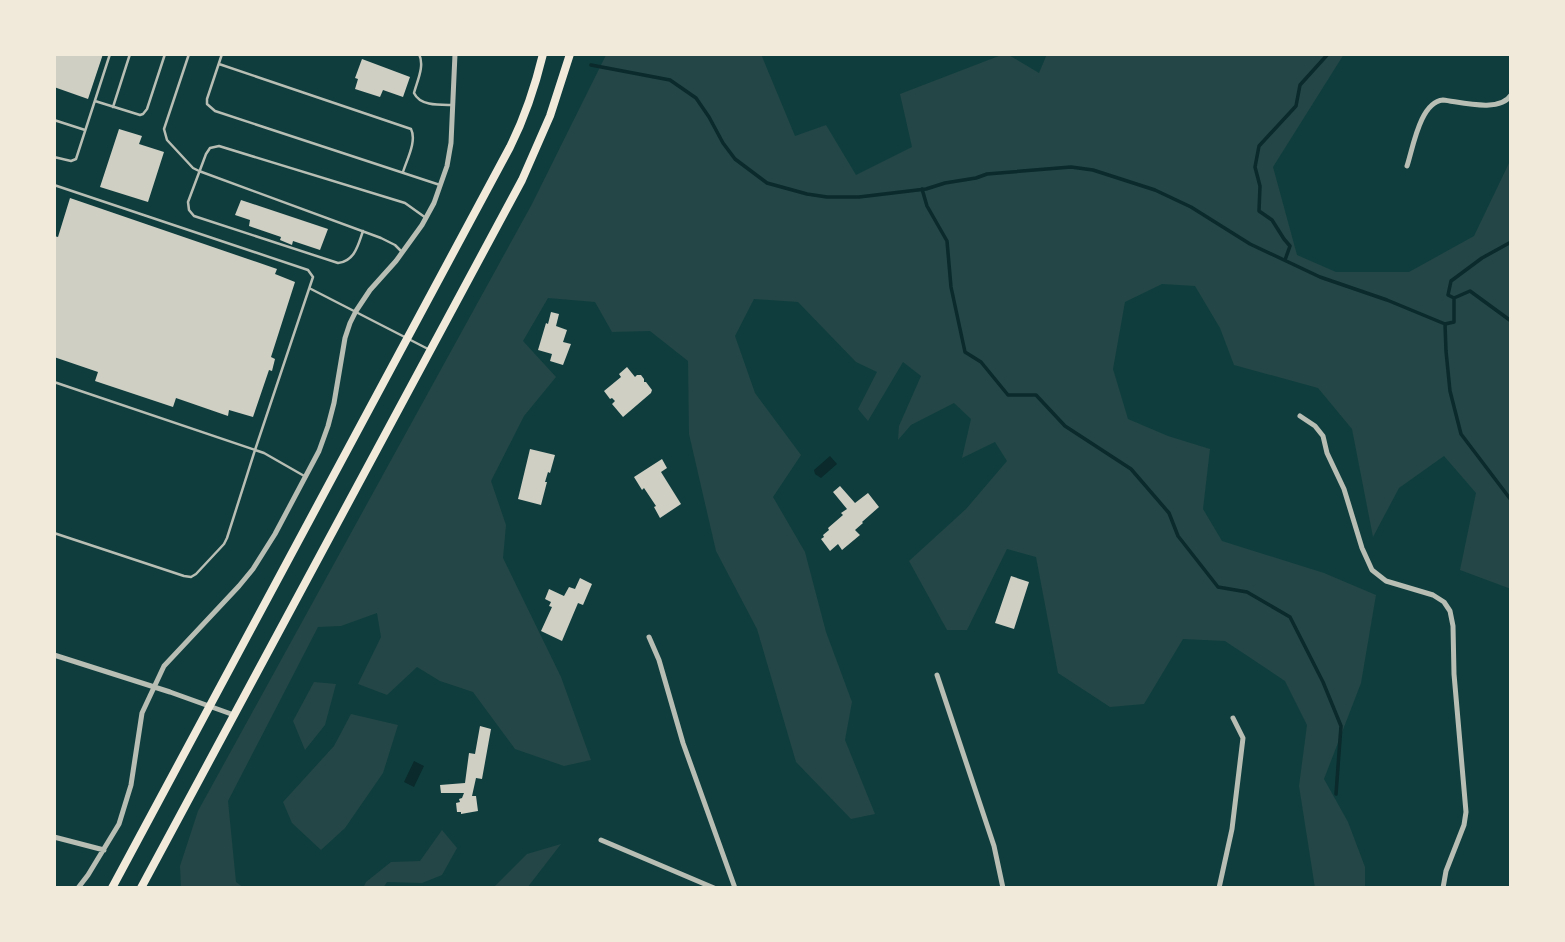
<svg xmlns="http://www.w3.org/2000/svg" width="1565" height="942" font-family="Bitter,serif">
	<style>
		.green { fill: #244646 }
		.water { fill: #0a2a2b }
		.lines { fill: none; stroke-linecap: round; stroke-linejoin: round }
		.stream { stroke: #0a2a2b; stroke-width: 3.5 }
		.building { fill: #cfcfc3 }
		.service { stroke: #b8beb3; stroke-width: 2.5 }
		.minor { stroke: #b8beb3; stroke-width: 5 }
		.secondary { stroke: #f1e9da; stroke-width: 8 }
	</style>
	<rect width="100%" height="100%" fill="#0f3d3e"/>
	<!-- green -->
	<path class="green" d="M668,54H761L795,136L826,125L856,175L912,147L900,94L1004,54H1007L1039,73L1047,54H1344L1273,167L1297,255L1336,272H1409L1474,236L1511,159V589L1460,570L1476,493L1444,456L1399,488L1373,537L1352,429L1318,388L1234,365L1220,328L1195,286L1162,284L1125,302L1113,369L1128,419L1168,436L1210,449L1203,509L1222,541L1324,573L1376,595L1361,683L1324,779L1348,822L1365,867V888H1315L1299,786L1307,725L1285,681L1225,641L1183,639L1144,704L1110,707L1058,673L1036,557L1007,549L967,630H947L909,561L966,509L1007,461L995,442L962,458L971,419L954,403L911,425L898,440L899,426L921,376L903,362L868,421L858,409L877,372L856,362L798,302L754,299L735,336L755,393L801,455L773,497L805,552L826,632L852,702L845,740L875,814L851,819L796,762L757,629L716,551L689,434L688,361L650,331L612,332L595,302L548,298L523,341L556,377L524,416L491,481L506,525L503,558L561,677L591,760L564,766L515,749L473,692L440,681L417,667L387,695L358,684L381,637L377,613L341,626L318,627L228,801L236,882L244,888H181L180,866L198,811L532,204L606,55L656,56Z
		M314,682L336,684L325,725L305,750L293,721Z
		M351,714L398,725L383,773L345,828L321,850L292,823L283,802L334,746Z
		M442,830L457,848L442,875L422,883L387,882L383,888H363L366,882L391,862L420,861Z
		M561,844L527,888H493L527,854Z"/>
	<!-- water -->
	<path class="water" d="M830,456L837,464L821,478L815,474L814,470Z
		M414,761L424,766L414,787L404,782Z"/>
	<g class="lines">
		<!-- stream -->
		<path class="stream" d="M591,65L670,80L696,98L709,117L723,143L735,159L767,183L807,194L827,197H859L926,189L945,183L976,178L987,174L1071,167L1093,170L1155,190L1191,207L1250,244L1320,277L1387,300L1445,324L1454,322V298L1470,291L1511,321
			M922,189L927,206L947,241L951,287L965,352L981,362L1008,395H1036L1065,426L1131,469L1169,513L1178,536L1218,587L1247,592L1290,617L1323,682L1341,726L1336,794
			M1285,260L1290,246L1284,239L1272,220L1259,211L1260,186L1255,167L1259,146L1296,106L1300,85L1328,54
			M1454,298L1448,295L1451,281L1482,258L1511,242
			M1445,324L1446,351L1450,391L1461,434L1511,500"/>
	</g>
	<!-- building -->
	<path class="building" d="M54,54H103L88,99L54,87Z
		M362,59L410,77L403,97L383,90L380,97L355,89L358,79L355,78Z
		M119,129L142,136L139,144L164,152L148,202L100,187Z
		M70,198L277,269L275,274L295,282L271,357L275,359L272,371L269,370L253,417L229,410L228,416L176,398L173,407L95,381L98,372L54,357V236L58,237Z
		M241,200L328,229L320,250L293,241L292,245L280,240L281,237L249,226L250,220L235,215Z
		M551,312L559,314L556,326L567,330L563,342L571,344L563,365L550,361L552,354L538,350L546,323L548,324Z
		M627,367L635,377L637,375H641L644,379V382H646L652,390L651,393L623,417L612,404L615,401L612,398L610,399L604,391L621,377L619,374Z
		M530,449L555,455L550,473L548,472L545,482H547L541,505L518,499Z
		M662,459L667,468L661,472L681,504L660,518L654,507L656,506L644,488L642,490L634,477Z
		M840,486L855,503L868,493L879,507L862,522L863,523L855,530L860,535L842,550L838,544L830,551L821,539L824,537L823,535L829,530L828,528L843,515L841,513L847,509L833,492Z
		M1011,576L1029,582L1014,629L995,623Z
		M580,578L592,584L583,605L578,603L562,641L541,631L552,607L549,606L551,602L545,599L549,589L564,596L569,587L575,589Z
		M480,726L491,729L482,779L476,778L472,796H476L478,811L461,814V812H457L456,803L460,802L459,799L462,798L464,793H441L440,785L465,783L469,753L475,754Z"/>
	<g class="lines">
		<!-- service -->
		<path class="service" d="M189,54L164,129L167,140L193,168L199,171L381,238L395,245L401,251
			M222,54L207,99V104L215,111L440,185
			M419,54C425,66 417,81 414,93C420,106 439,105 452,105
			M219,64L411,129C417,141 407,159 403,172
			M95,101L140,115L143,114L147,109L165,54
			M113,107L130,54
			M54,120L85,130
			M54,157L71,161L76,159L110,54
			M54,185L308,270L313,277L255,450L227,538L224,544L196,574L191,577L184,576L54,533
			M363,231C358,245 355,261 338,263L194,216L189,210L188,202L206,154L210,148L219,146L405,203L426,218
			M311,289L430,350
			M54,382L264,453L306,477"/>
		<!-- minor -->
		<path class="minor" d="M1407,166C1413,148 1420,102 1443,100C1461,102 1500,113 1511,95
			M1300,416L1315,426L1323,436L1327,453L1344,489L1362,548L1372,570L1386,581L1433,595L1444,602L1450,611L1453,626L1454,674L1466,812L1464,825L1446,871L1443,888
			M649,637L659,660L683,743L735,888
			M54,655L170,692L234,715
			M937,675L994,846L1003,888
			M54,837L104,850
			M601,840L714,888
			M78,888L88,875L119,824L131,785L142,713L164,666L239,586L253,569L275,534L319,451L328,426L334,403L345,338L350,323L356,311L370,290L396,261L422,225L434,203L447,166L451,143L455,54
			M1219,888L1232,829L1243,738L1233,718"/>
		<!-- secondary -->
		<path class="secondary" d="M112,888L510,147C525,117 535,87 543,54
			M141,888L522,180L550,116L570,54"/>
	</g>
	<!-- border -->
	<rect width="1565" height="942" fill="none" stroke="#f1e9da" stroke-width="112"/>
</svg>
